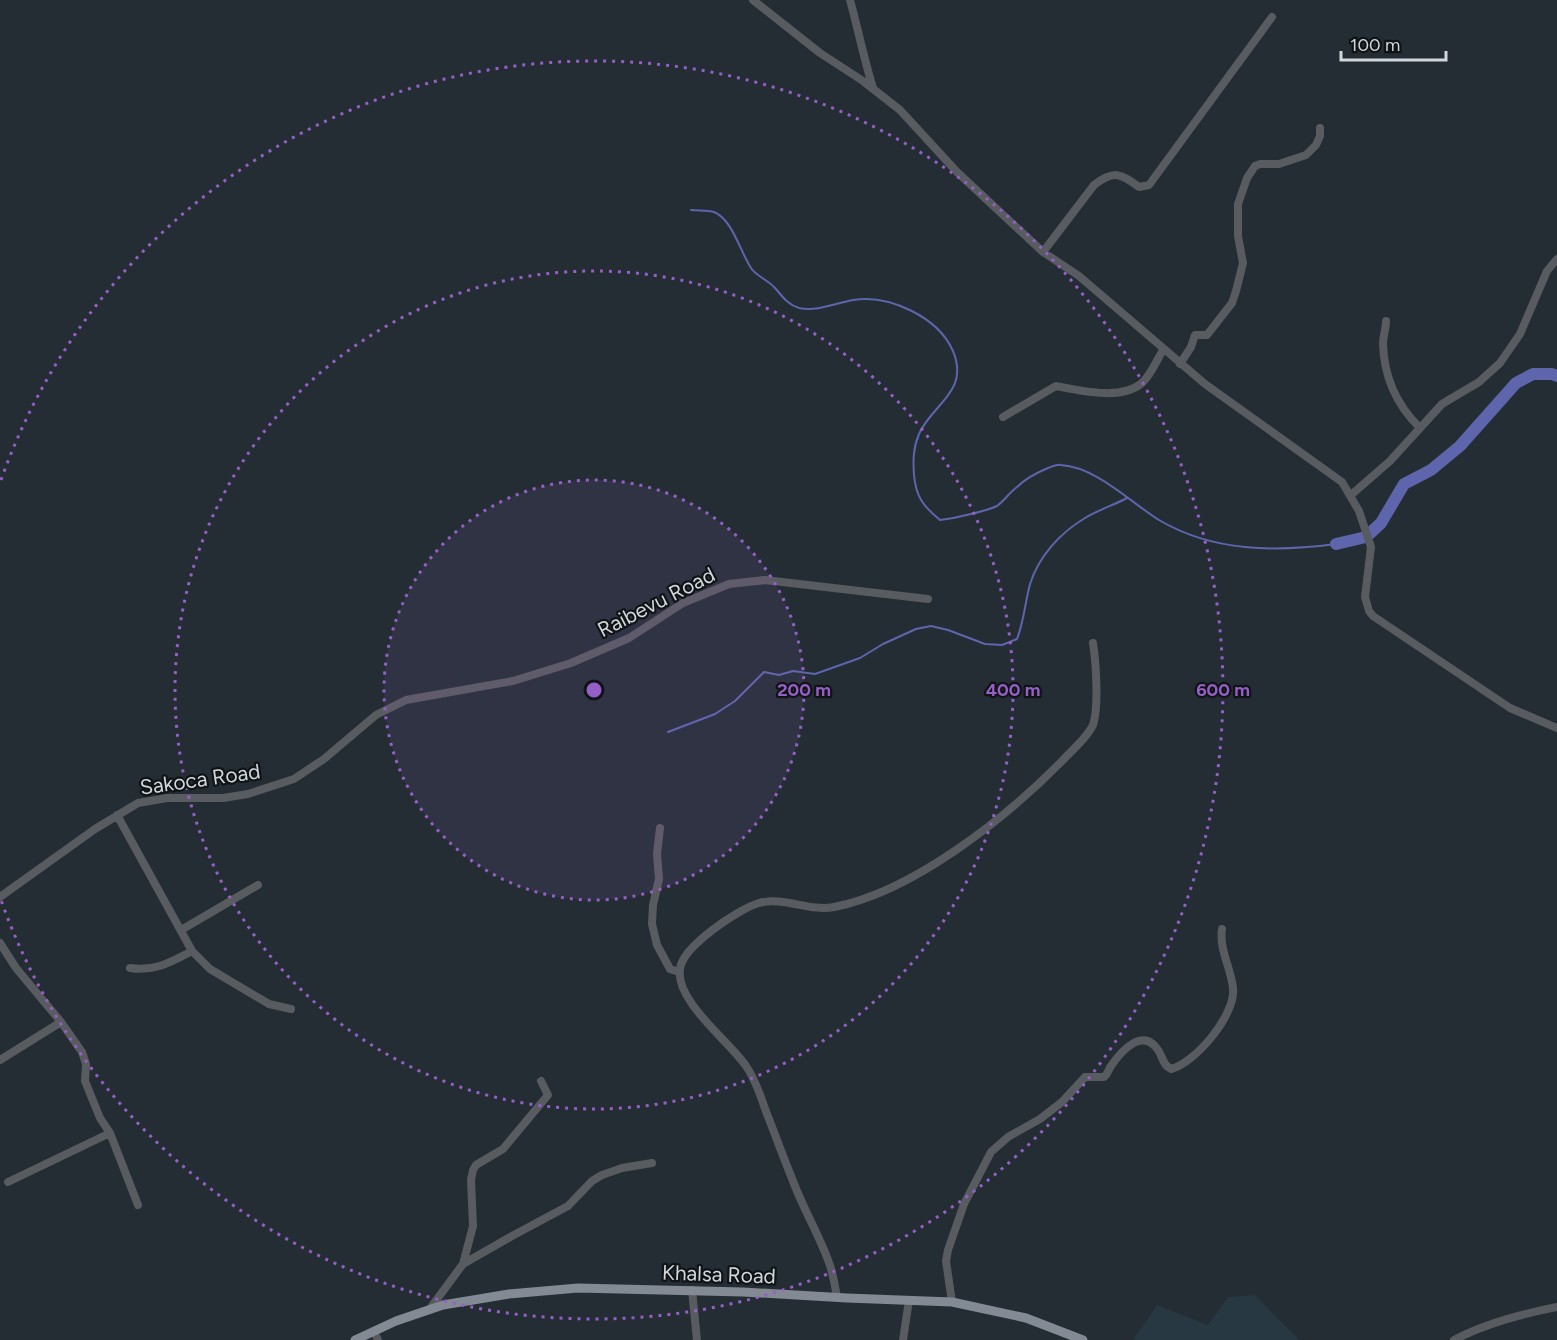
<svg xmlns="http://www.w3.org/2000/svg" width="1557" height="1340" font-family="Figtree,sans-serif">
	<style>
		.built { fill: #273842 }
		.lines { fill: none; stroke-linecap: round; stroke-linejoin: round }
		.stream { stroke: #5e65ac; stroke-width: 2 }
		.river { stroke: #5e65ac; stroke-width: 12 }
		.minor { stroke: #585b5f; stroke-width: 8 }
		.major { stroke: #838a93; stroke-width: 9 }
		.ring { fill: none; stroke: #955fc7; stroke-width: 3; stroke-dasharray: 3 6 }
		.labels { text-anchor: middle; dominant-baseline: central; stroke-width: 4.5; stroke-linejoin: round; paint-order: stroke }
		.street-label { font-size: 21px; fill: #d1d7db; stroke: #101417 }
		.centre { fill: #955fc7; stroke: #101417; stroke-width: 3 }
		.ring-label { font-size: 18px; text-anchor: middle; font-weight: bold; fill: #955fc7; stroke: #101417; stroke-width: 4.5; stroke-linejoin: round; paint-order: stroke }
	</style>
	<rect width="100%" height="100%" fill="#232d33"/>
	<!-- built -->
	<path class="built" d="M1255,1295L1299,1340H1133L1157,1305L1208,1325L1228,1297Z"/>
	<g class="lines">
		<!-- stream -->
		<path class="stream" d="M691,210C698,211 707,210 714,212C732,219 740,251 751,268C756,276 768,280 775,288C782,296 788,305 799,308C817,312 836,303 853,300C889,294 938,317 953,351C970,392 932,404 919,434C913,448 913,461 914,475C916,497 923,506 940,520C951,519 987,511 997,506C1004,501 1010,492 1017,487C1026,478 1036,473 1048,468C1052,467 1056,464 1061,465C1096,467 1130,502 1159,520C1213,552 1275,552 1336,544
			M668,732L715,714L735,701L764,672L779,675L793,671L815,674L860,658L883,644L916,629L931,626L948,630L985,644L1002,645L1017,639C1024,621 1025,603 1030,584C1039,556 1060,533 1085,518C1098,510 1114,505 1127,498"/>
		<!-- river -->
		<path class="river" d="M1336,544L1366,537L1381,523L1404,484L1431,470L1460,446L1516,383L1533,374H1552L1557,376"/>
		<!-- minor -->
		<path class="minor" d="M753,0L820,53L863,81L900,110L957,172L1043,252L1079,276L1205,384L1342,482L1359,511L1371,547L1365,597L1369,611L1373,616L1510,708L1557,728
			M850,0C858,29 864,59 873,88
			M1043,252L1094,185C1114,170 1120,173 1139,187L1149,185L1272,17
			M1386,321C1386,329 1383,336 1383,344C1384,377 1397,405 1419,427
			M1180,364L1191,347L1195,335H1207L1232,303L1236,291L1243,263L1238,236V204L1247,178L1255,166L1260,164H1279L1306,155L1316,145L1320,136V128
			M1003,417L1056,386C1081,391 1123,401 1143,382C1151,374 1157,360 1163,350
			M1351,495L1390,461L1442,404L1479,382L1500,363L1520,334L1547,271L1557,259
			M117,815L192,951L210,969L269,1004L291,1009
			M660,828L657,854L659,879L653,905L652,924L657,945L670,969L679,972
			M0,897L95,829L138,803L167,798H223L248,794L294,779L324,759L376,715L406,700L513,681L571,663L629,638L683,603L729,584L765,580L928,599
			M181,930L258,885
			M0,943L16,968L61,1022L82,1052L86,1064L85,1081L100,1118L110,1133L138,1205
			M130,968C154,972 171,962 192,951
			M0,1060L61,1022
			M8,1182L110,1133
			M463,1264L512,1236L568,1206L592,1181L602,1175L622,1168L652,1163
			M692,1290L697,1340
			M837,1298C835,1285 833,1272 828,1260C818,1233 803,1208 793,1181C784,1159 776,1137 767,1114C761,1098 756,1080 746,1066C730,1042 675,1001 680,969C682,947 738,909 759,903C784,896 809,912 834,907C913,892 1007,817 1062,761C1072,750 1087,738 1093,725C1099,707 1096,662 1093,643
			M952,1302L946,1261L948,1250L964,1204L991,1152L1008,1137L1040,1119L1062,1102L1085,1077H1104C1108,1074 1108,1070 1111,1066C1122,1050 1143,1027 1158,1050C1163,1057 1163,1066 1171,1069C1195,1063 1236,1015 1233,988C1231,968 1219,950 1222,929
			M429,1310L463,1264L473,1226L471,1180L473,1170L476,1165L503,1149L548,1095L541,1081
			M374,1331L378,1340
			M903,1340L909,1300
			M1454,1340C1486,1323 1521,1314 1557,1307"/>
		<!-- major -->
		<path class="major" d="M355,1340L396,1321L443,1305L509,1294L578,1288L743,1292L847,1298L952,1302L1026,1318L1083,1340"/>
	</g>
	<!-- distance rings -->
	<circle cx="594" cy="690" r="210" fill="#955fc7" fill-opacity=".12"/>
	<g class="ring">
		<circle cx="594" cy="690" r="210"/>
		<circle cx="594" cy="690" r="419"/>
		<path d="M1 480A629 629 0 1 1 1 900"/>
	</g>
	<g class="labels">
		<!-- street labels -->
		<g class="street-label">
			<text transform="translate(656 602) rotate(-27)">Raibevu Road</text>
			<text transform="translate(200 779) rotate(-8)">Sakoca Road</text>
			<text transform="translate(719 1274) rotate(2)">Khalsa Road</text>
		</g>
	</g>
	<circle cx="594" cy="690" r="9" class="centre"/>
	<g class="ring-label">
		<text x="804" y="696">200 m</text>
		<text x="1013" y="696">400 m</text>
		<text x="1223" y="696">600 m</text>
	</g>
	<!-- scale -->
	<path d="M1341 51v9h105v-9" fill="none" stroke="#d1d7db" stroke-width="3"/>
	<text x="1350" y="51" font-size="18" fill="#d1d7db" stroke="#101417" stroke-width="4.5" paint-order="stroke">100 m</text>
</svg>
